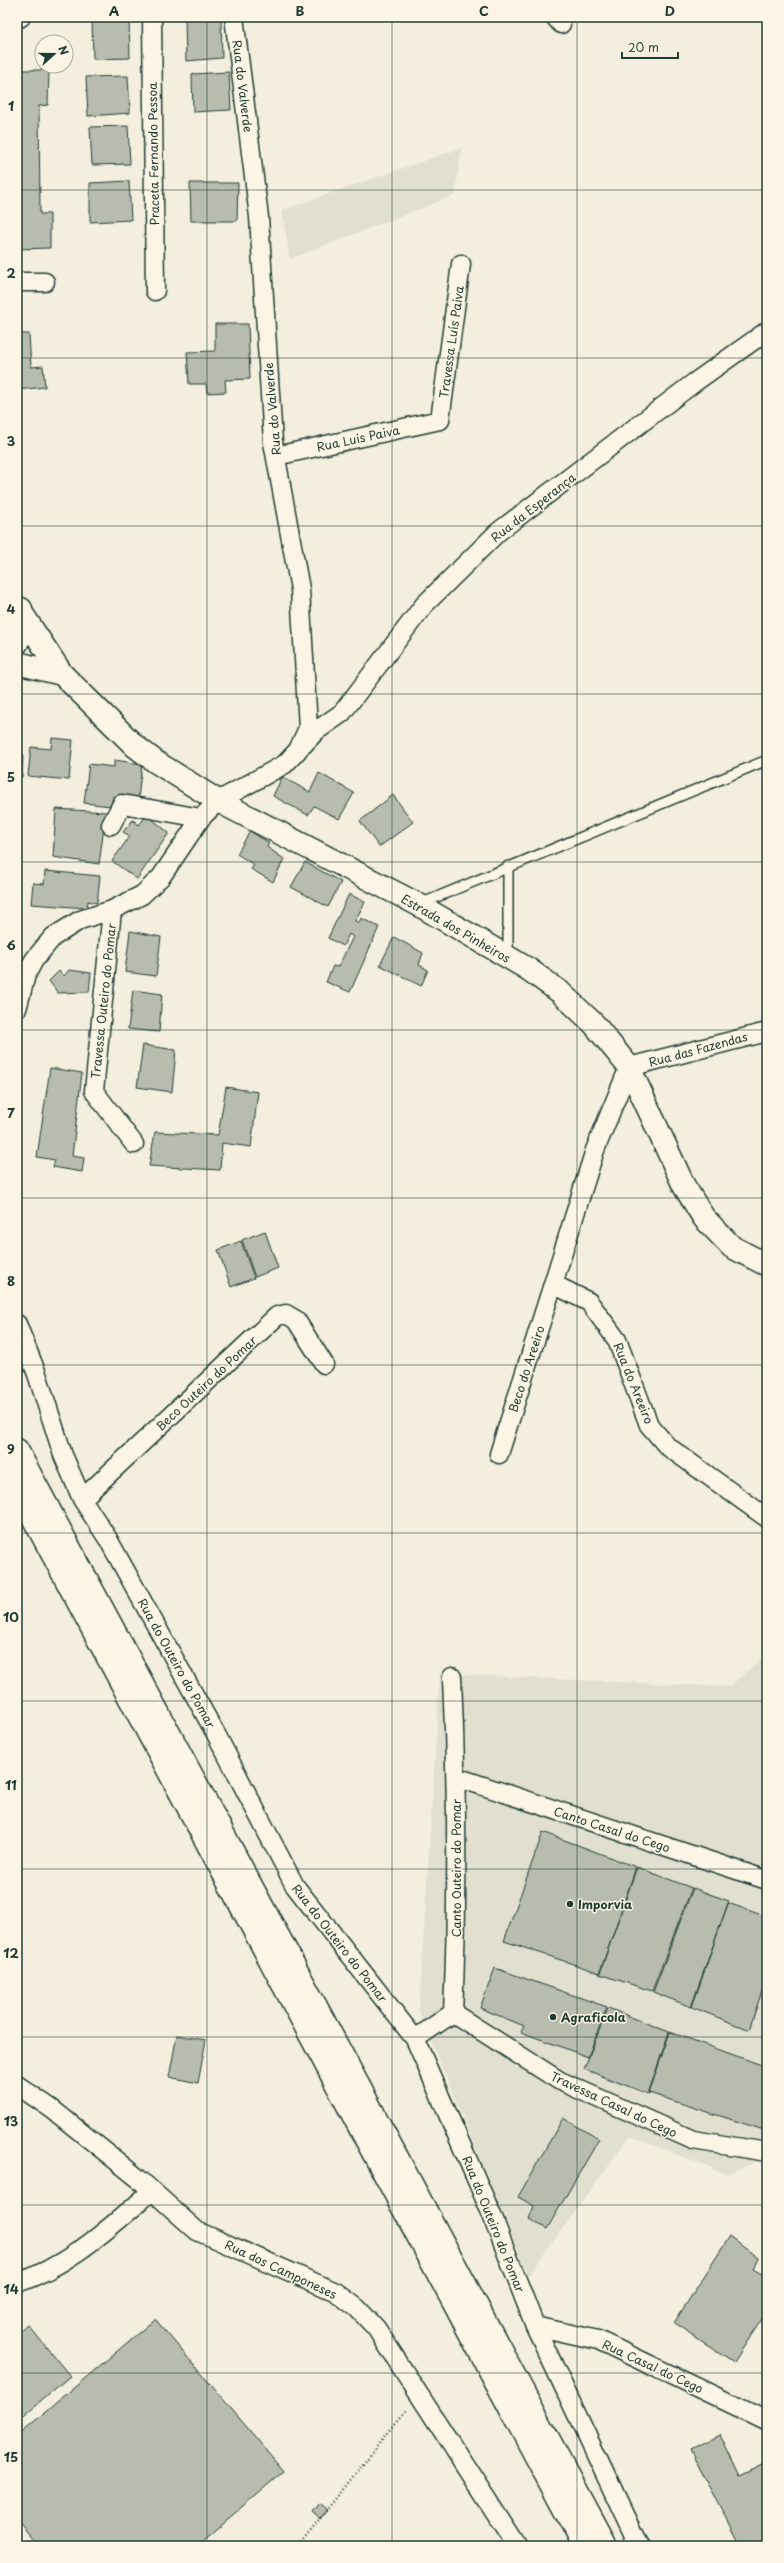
<svg xmlns="http://www.w3.org/2000/svg" width="784" height="2563" font-family="'Playpen Sans',sans-serif">
	<style>
		.built { fill: #e1dfd0 }
		.building { fill: #b8bcae; stroke: #1f3d34 }
		.lines { fill: none; stroke-linecap: round; stroke-linejoin: round }
		.lane-casing { stroke: #1f3d34; stroke-width: 12 }
		.street-casing { stroke: #1f3d34; stroke-width: 21 }
		.secondary-casing { stroke: #1f3d34; stroke-width: 25 }
		.highway-casing { stroke: #1f3d34; stroke-width: 25 }
		.path { stroke: #1f3d34; stroke-width: 2.5; stroke-dasharray: 1 3; stroke-linecap: butt }
		.lane { stroke: #fcf5e5; stroke-width: 9 }
		.street { stroke: #fcf5e5; stroke-width: 18 }
		.secondary { stroke: #fcf5e5; stroke-width: 22 }
		.highway { stroke: #fcf5e5; stroke-width: 22 }
		.grid { fill: none; stroke: #1f3d34; stroke-width: 1; stroke-opacity: 0.55 }
		.poi-dot { fill: #1f3d34; stroke: #fcf5e5; stroke-width: 1.5 }
		.labels { text-anchor: middle; dominant-baseline: central; stroke-width: 3; stroke-linejoin: round; paint-order: stroke }
		.street-label { font-size: 12px; fill: #1f3d34; stroke: #fcf5e5 }
		.poi-label { font-size: 12px; font-weight: bold; fill: #1f3d34; stroke: #fcf5e5; text-anchor: start }
		.neatline { fill: none; stroke: #1f3d34; stroke-width: 1.5 }
		.grid-label { font-size: 13px; text-anchor: middle; font-weight: bold; fill: #1f3d34 }
	</style>
	<rect width="100%" height="100%" fill="#f3eede"/>
	<filter id="ink" filterUnits="userSpaceOnUse"><feTurbulence type="fractalNoise" baseFrequency=".025" numOctaves="2"/><feDisplacementMap in="SourceGraphic" scale="8" xChannelSelector="R" yChannelSelector="G"/><feConvolveMatrix kernelMatrix="1 2 1 2 8 2 1 2 1" color-interpolation-filters="sRGB"/></filter>
	<g filter="url(#ink)">
		<!-- built -->
		<path class="built" d="M461,148L455,195L290,259L282,210Z
			M767,1654V2157L726,2174L630,2136L528,2276L419,2011L440,1674L729,1687Z"/>
		<!-- building -->
		<path class="building" d="M102,17H129L130,58L93,59L92,20H102Z
			M221,17L222,58L186,61L185,18Z
			M17,70H49L48,105L39,106L40,214H50V248L17,249Z
			M229,72L231,110L193,112L192,74Z
			M128,76L130,113L88,116L86,77Z
			M128,126L130,164L92,165L90,127Z
			M129,181L131,220L90,222V183Z
			M190,183H238L237,221H191Z
			M215,324H248L250,379L225,380L226,392L207,393L206,384H189L187,352L215,351Z
			M17,334H29L31,367L43,366L45,387L17,390Z
			M52,738L73,740L69,780L28,776L31,747L51,749Z
			M17,754L23,755L22,777H17Z
			M114,760L142,764L138,799L113,796L111,806L84,803L89,764L114,767Z
			M319,773L354,793L339,819L314,806L308,815L273,796L282,777L310,792Z
			M393,795L413,822L379,847L360,821Z
			M56,809L106,812L99,864L53,857Z
			M147,815L169,833L137,879L112,861L130,836L123,832L133,820L139,825Z
			M250,831L269,843L267,847L284,859L273,882L251,869L254,865L237,854Z
			M305,862L341,882L328,907L291,887Z
			M45,871L100,876L97,903L88,901L87,908L31,904L33,883L44,884Z
			M349,894L365,902L355,921L359,923L361,918L379,927L350,992L326,982L333,966L338,967L353,937L349,934L343,946L328,938Z
			M130,931L161,937L156,976L125,972Z
			M394,937L423,953L419,965L428,970L421,986L380,965Z
			M69,970L91,973L89,992L58,993L49,981L59,971L64,976Z
			M133,990L162,994L159,1032L128,1029Z
			M143,1045L176,1050L172,1092L137,1087Z
			M50,1068L82,1073L72,1156L84,1158L82,1172L53,1167L55,1160L37,1157Z
			M226,1087L258,1092L251,1147L222,1143L220,1170L149,1166L155,1132L218,1135Z
			M265,1231L278,1268L255,1277L242,1240Z
			M241,1241L254,1278L231,1287L218,1250Z
			M543,1832L636,1867L600,1973L504,1941Z
			M637,1867L692,1888L652,1991L599,1974Z
			M693,1888L729,1901L691,2007L653,1992Z
			M728,1903L767,1917V1976L749,2030L692,2007Z
			M495,1968L607,2007L588,2057L521,2032L524,2026L480,2008Z
			M608,2008L669,2032L648,2094L584,2069Z
			M670,2032L767,2067V2131L649,2093Z
			M177,2035L206,2040L198,2083L169,2077Z
			M563,2118L599,2139L547,2229L529,2219L534,2206L518,2197Z
			M730,2236L758,2257L753,2270L767,2278V2311L734,2362L674,2323Z
			M155,2319L284,2471L196,2546H39L17,2520V2436Z
			M28,2325L70,2376L17,2421V2335Z
			M720,2435L740,2477L767,2464V2546H740L691,2450Z
			M319,2503L327,2510L320,2519L312,2512Z"/>
		<g class="lines">
			<defs>
				<path id="lane" d="M420,904L767,760
					M508,955V866"/>
				<path id="street" d="M152,17L155,291
					M555,17L561,24
					M17,19L21,17
					M17,282H45
					M276,456L440,420L461,264
					M303,745L316,731L342,713L424,605L498,532L695,382L767,331
					M111,825L122,804L201,818
					M112,910L94,1091L134,1144
					M17,1009L26,975L34,960L53,937L80,920L112,910L142,895L161,877L201,818L218,801L285,764L298,750L308,728L300,589L273,442L259,217L234,17
					M767,1032L629,1067L595,1150L553,1284L589,1302L617,1340L649,1425L667,1446L767,1518
					M17,1324L37,1374L63,1455L82,1499L108,1539L217,1736L295,1886L415,2039L491,2213L535,2326L639,2546
					M499,1454L553,1284
					M82,1499L277,1316L286,1314L296,1320L324,1364
					M456,1777L767,1880
					M453,2013L560,2081L693,2140L767,2152
					M415,2039L453,2013C458,1901 457,1789 452,1677
					M17,2085L52,2109L139,2179L197,2231L336,2292L357,2308L376,2328L517,2546
					M17,2283C69,2266 110,2227 151,2192
					M535,2326L598,2340L767,2421"/>
				<path id="secondary" d="M23,615L62,674L135,746L156,762L218,801L419,905L528,969L560,992L594,1024L629,1067L684,1186L704,1218L732,1247L767,1265
					M17,643L24,626L21,609
					M17,663L62,674"/>
				<path id="highway" d="M17,1450L606,2546
					M17,1488L584,2546"/>
			</defs>
			<!-- lane casing -->
			<use href="#lane" class="lane-casing"/>
			<!-- street casing -->
			<use href="#street" class="street-casing"/>
			<!-- secondary casing -->
			<use href="#secondary" class="secondary-casing"/>
			<!-- highway casing -->
			<use href="#highway" class="highway-casing"/>
			<!-- path -->
			<path class="path" d="M298,2546L407,2409"/>
			<!-- lane -->
			<use href="#lane" class="lane"/>
			<!-- street -->
			<use href="#street" class="street"/>
			<!-- secondary -->
			<use href="#secondary" class="secondary"/>
			<!-- highway -->
			<use href="#highway" class="highway"/>
		</g>
	</g>
	<!-- grid -->
	<path class="grid" d="M207,17V2546M392,17V2546M577,17V2546M17,190H767M17,358H767M17,526H767M17,694H767M17,862H767M17,1030H767M17,1198H767M17,1365H767M17,1533H767M17,1701H767M17,1869H767M17,2037H767M17,2205H767M17,2373H767"/>
	<!-- markers -->
	<g class="poi-dot">
		<circle cx="570" cy="1904" r="4"/>
		<circle cx="553" cy="2017" r="4"/>
	</g>
	<g class="labels">
		<!-- street labels -->
		<g class="street-label">
			<text transform="translate(243 86) rotate(83)">Rua do Valverde</text>
			<text transform="translate(153 154) rotate(-91)">Praceta Fernando Pessoa</text>
			<text transform="translate(451 342) rotate(-82)">Travessa Luís Paiva</text>
			<text transform="translate(272 409) rotate(-95)">Rua do Valverde</text>
			<text transform="translate(358 438) rotate(-12)">Rua Luis Paiva</text>
			<text transform="translate(533 507) rotate(-38)">Rua da Esperança</text>
			<text transform="translate(456 928) rotate(30)">Estrada dos Pinheiros</text>
			<text transform="translate(103 1001) rotate(-84)">Travessa Outeiro do Pomar</text>
			<text transform="translate(698 1049) rotate(-15)">Rua das Fazendas</text>
			<text transform="translate(526 1369) rotate(-72)">Beco do Areeiro</text>
			<text transform="translate(206 1383) rotate(-43)">Beco Outeiro do Pomar</text>
			<text transform="translate(634 1383) rotate(68)">Rua do Areeiro</text>
			<text transform="translate(177 1663) rotate(61)">Rua do Outeiro do Pomar</text>
			<text transform="translate(612 1829) rotate(18)">Canto Casal do Cego</text>
			<text transform="translate(456 1868) rotate(-90)">Canto Outeiro do Pomar</text>
			<text transform="translate(340 1943) rotate(52)">Rua do Outeiro do Pomar</text>
			<text transform="translate(614 2104) rotate(25)">Travessa Casal do Cego</text>
			<text transform="translate(494 2224) rotate(68)">Rua do Outeiro do Pomar</text>
			<text transform="translate(281 2269) rotate(25)">Rua dos Camponeses</text>
			<text transform="translate(653 2366) rotate(25)">Rua Casal do Cego</text>
		</g>
		<!-- poi labels -->
		<g class="poi-label">
			<text x="578" y="1904">Imporvia</text>
			<text x="561" y="2017">Agraficola</text>
		</g>
	</g>
	<!-- margin -->
	<rect width="784" height="2563" fill="none" stroke="#fcf5e5" stroke-width="44"/>
	<!-- north arrow -->
	<g transform="translate(54 54) rotate(69)"><circle r="19" fill="#fcf5e5" stroke="#a4ab9e"/>
	<path d="M0-3L7 15L0 10L-7 15Z" fill="#1f3d34"/>
	<text y="-6" font-size="11" font-weight="bold" text-anchor="middle" fill="#1f3d34">N</text>
	</g>
	<!-- scale -->
	<path d="M622 52v6h56v-6" fill="none" stroke="#1f3d34" stroke-width="2"/>
	<text x="628" y="52" font-size="12" fill="#1f3d34" stroke="#fcf5e5" stroke-width="3" paint-order="stroke">20 m</text>
	<rect x="22" y="22" width="740" height="2519" class="neatline"/>
	<g class="grid-label">
		<text x="114" y="16">A</text>
		<text x="300" y="16">B</text>
		<text x="484" y="16">C</text>
		<text x="670" y="16">D</text>
		<text x="11" y="111">1</text>
		<text x="11" y="278">2</text>
		<text x="11" y="446">3</text>
		<text x="11" y="614">4</text>
		<text x="11" y="782">5</text>
		<text x="11" y="950">6</text>
		<text x="11" y="1118">7</text>
		<text x="11" y="1286">8</text>
		<text x="11" y="1454">9</text>
		<text x="11" y="1622">10</text>
		<text x="11" y="1790">11</text>
		<text x="11" y="1958">12</text>
		<text x="11" y="2126">13</text>
		<text x="11" y="2294">14</text>
		<text x="11" y="2462">15</text>
	</g>
</svg>
